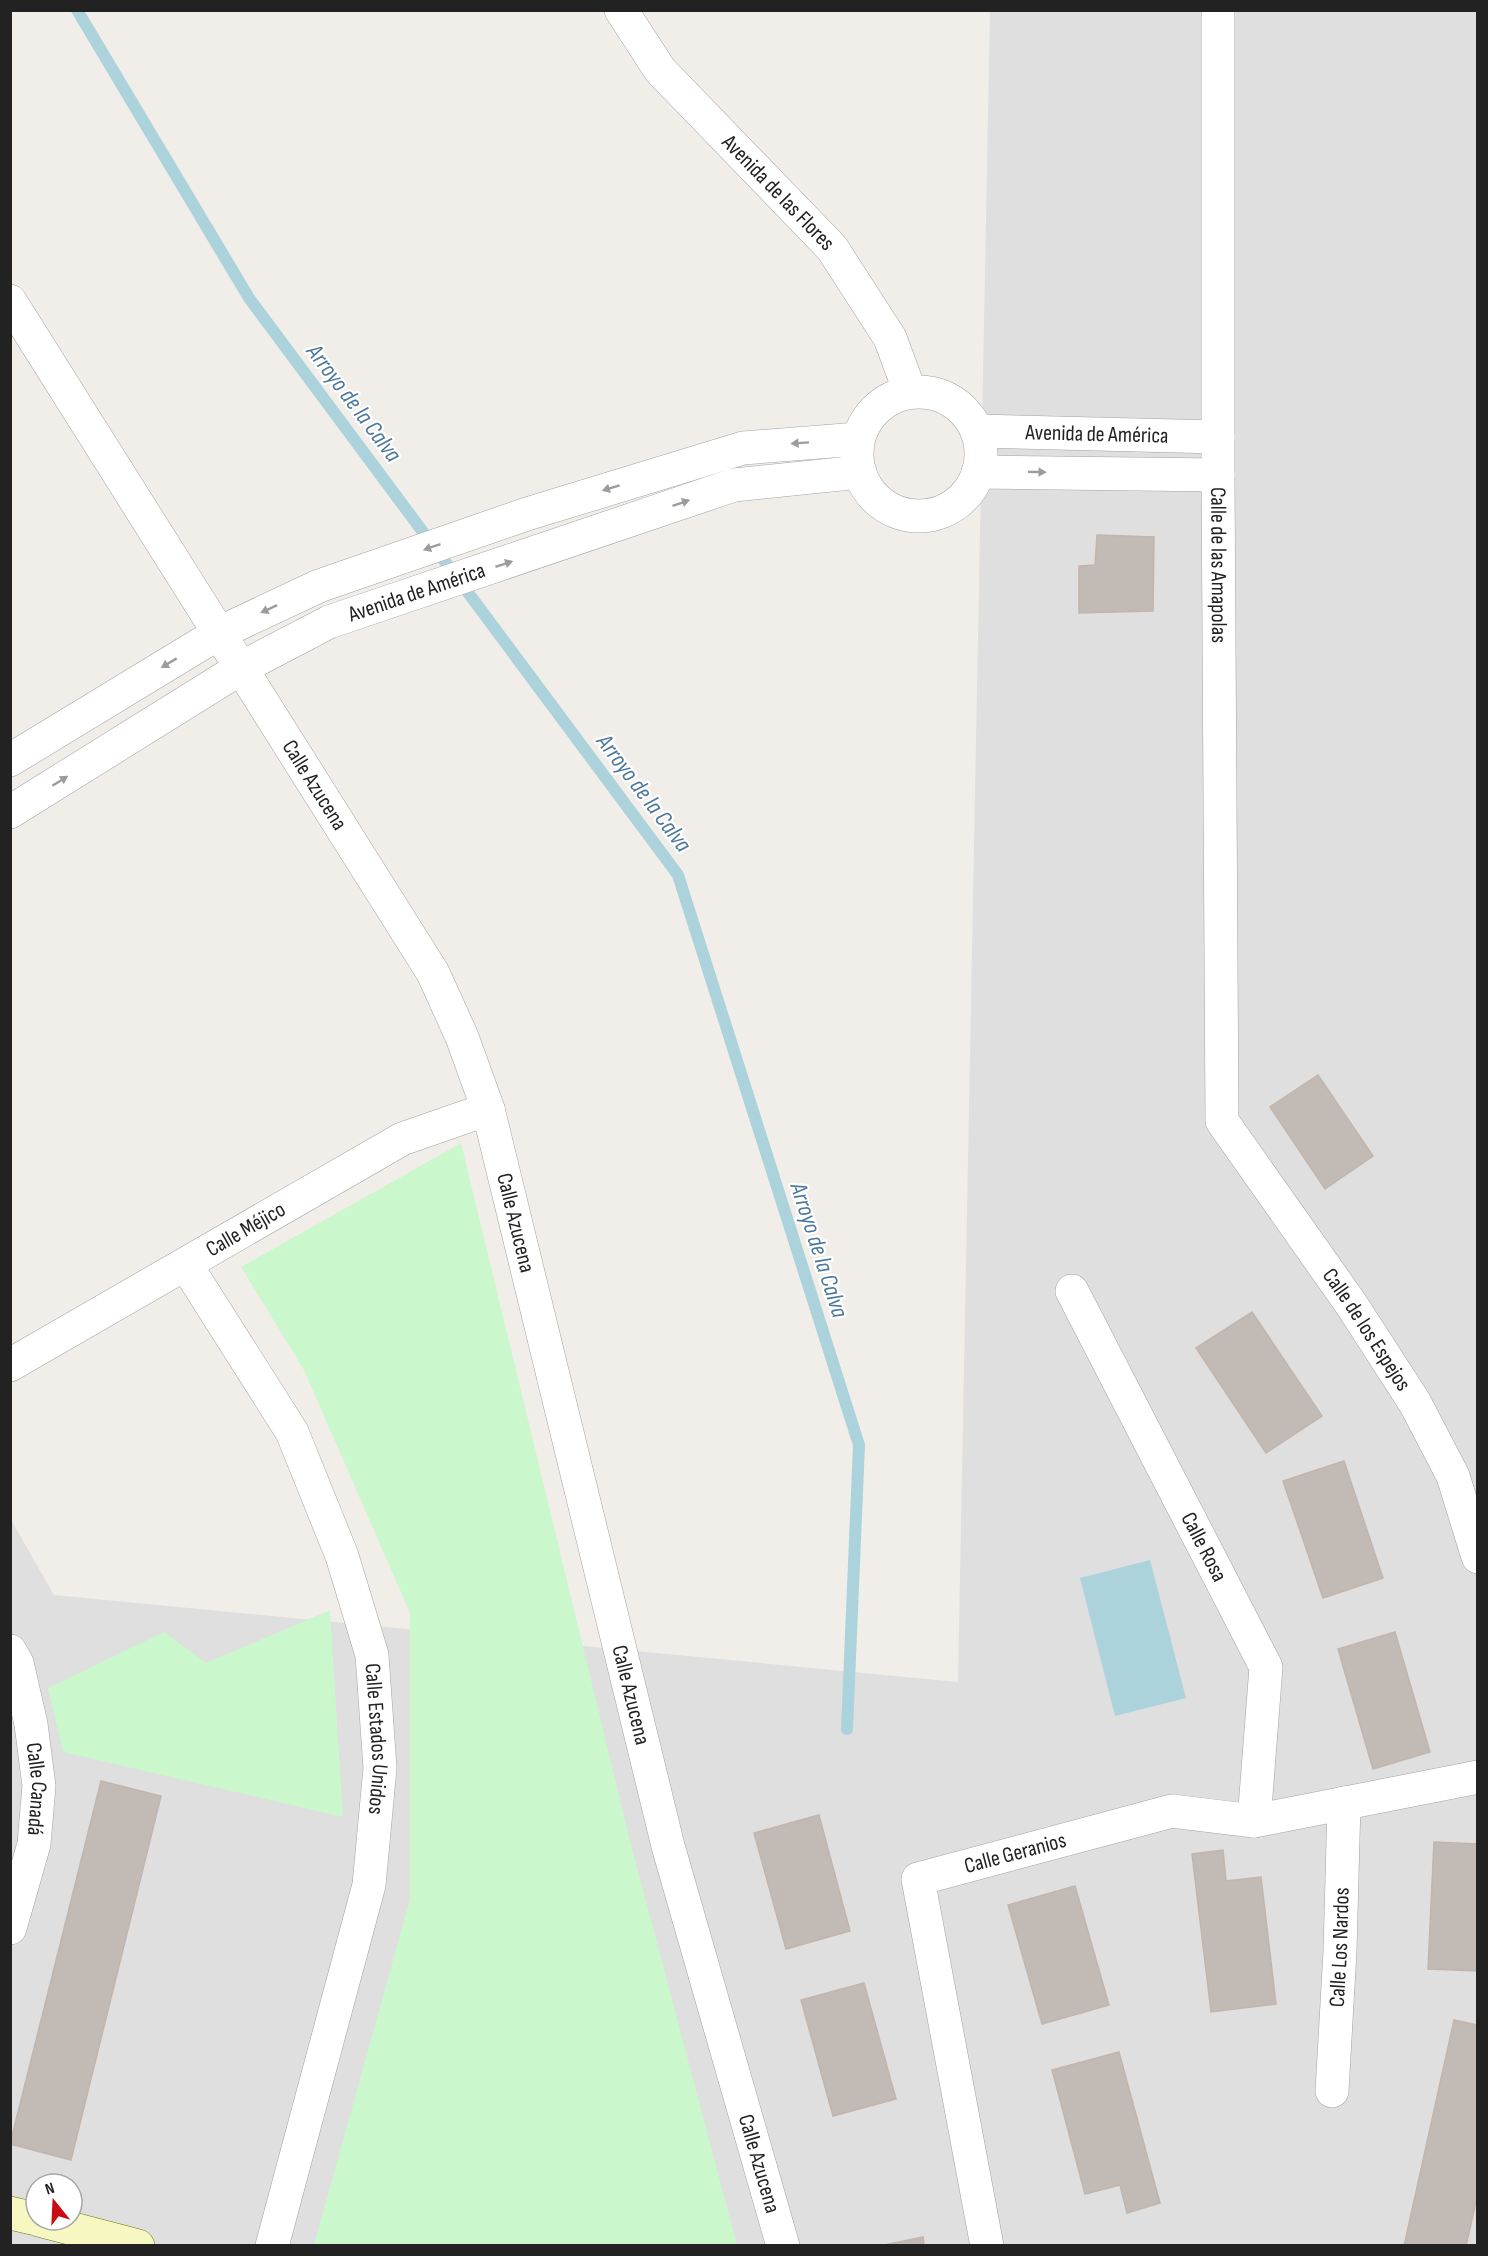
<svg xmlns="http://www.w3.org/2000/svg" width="1488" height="2256" font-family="'Sofia Sans Condensed',sans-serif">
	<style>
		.residential { fill: #dfdfdf; fill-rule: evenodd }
		.park { fill: #caf7cb }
		.water { fill: #acd3dc }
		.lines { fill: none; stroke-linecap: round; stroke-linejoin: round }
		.stream { stroke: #acd3dc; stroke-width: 12 }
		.building { fill: #c2bab5; stroke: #c2b5ac; stroke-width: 1.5 }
		.street-casing { stroke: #a3a3a3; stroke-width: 34 }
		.secondary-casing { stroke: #6f760c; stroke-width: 34 }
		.street { stroke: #fff; stroke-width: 33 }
		.secondary { stroke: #f7f7c1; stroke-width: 33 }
		.oneway { fill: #9c9c9c }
		.labels { text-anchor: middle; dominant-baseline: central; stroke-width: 4.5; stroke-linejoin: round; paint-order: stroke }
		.street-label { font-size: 22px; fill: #222; stroke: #fff }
		.water-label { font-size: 24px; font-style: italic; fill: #4c789d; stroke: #fff }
	</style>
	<rect width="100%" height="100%" fill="#f1eee9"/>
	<!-- residential -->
	<path class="residential" d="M990,11H1477V2245H11L10,1518L54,1595L958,1682ZM36,2184H72V2220H36Z"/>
	<!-- park -->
	<path class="park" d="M461,1143L630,1841L737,2245H314L410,1899V1613L304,1370L241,1267Z
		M330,1610L343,1817L63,1752L48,1688L164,1632L206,1663Z"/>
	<!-- water -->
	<path class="water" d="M1150,1560L1186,1698L1115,1716L1080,1578Z"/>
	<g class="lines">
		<!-- stream -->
		<path class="stream" d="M77,10L249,298L678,875L859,1445L847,1729"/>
	</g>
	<!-- building -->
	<path class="building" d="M1097,535L1154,537L1153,611L1079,613V566L1095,565Z
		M1318,1075L1373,1156L1325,1189L1270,1107Z
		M1252,1312L1322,1416L1266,1453L1196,1348Z
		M1344,1461L1383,1578L1323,1598L1283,1481Z
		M1395,1632L1430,1752L1373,1769L1338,1649Z
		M101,1781L161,1796L71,2160L10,2144Z
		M819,1815L850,1931L786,1949L754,1833Z
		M1434,1842L1478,1844V1971L1428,1969Z
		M1223,1850L1226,1881L1261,1877L1276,2004L1211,2012L1192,1854Z
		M1075,1886L1109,2005L1042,2024L1008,1905Z
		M864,1983L896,2099L833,2116L801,2000Z
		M1454,2020L1478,2025V2193L1466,2246H1404Z
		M1119,2052L1160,2203L1127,2213L1120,2185L1085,2194L1052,2070Z
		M923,2237L924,2246H880Z"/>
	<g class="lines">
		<defs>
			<g id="street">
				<path id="s1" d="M621,10L660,70L832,248L890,338L910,392"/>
				<path id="s2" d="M1218,10V475L1222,1121L1351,1304L1415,1403L1453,1476L1478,1557"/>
				<path id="s3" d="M10,301L433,973L462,1037L488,1109L668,1846L783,2246"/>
				<circle cx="919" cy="454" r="62"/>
				<path id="s4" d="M977,431L1218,437"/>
				<path d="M978,472L1218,475"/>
				<path d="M10,760L219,633L319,586L527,514L743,448L858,439"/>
				<path id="s5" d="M10,812L241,668L329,622L734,485L860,472"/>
				<path id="s6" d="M186,1265L292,1432L342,1556L372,1655L380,1768L369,1885L272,2246"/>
				<path id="s7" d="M1072,1291L1266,1667L1254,1821"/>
				<path id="s8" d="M10,1365L402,1139L488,1109"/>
				<path id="s9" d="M10,1651L17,1663L31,1724L39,1786L34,1844L10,1928"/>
				<path id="s10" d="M1332,2091L1340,1951L1344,1803"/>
				<path id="s11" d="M987,2246L918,1879L1172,1811L1254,1821L1478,1777"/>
			</g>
			<path id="secondary" d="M10,2213L36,2219
				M39,2220L138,2246"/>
		</defs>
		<!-- street casing -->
		<use href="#street" class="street-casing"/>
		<!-- secondary casing -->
		<use href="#secondary" class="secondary-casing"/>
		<!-- street -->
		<use href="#street" class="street"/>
		<!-- secondary -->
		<use href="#secondary" class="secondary"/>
	</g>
	<!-- one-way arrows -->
	<defs><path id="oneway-solid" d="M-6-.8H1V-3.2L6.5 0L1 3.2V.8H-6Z" transform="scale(1.5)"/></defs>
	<g class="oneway">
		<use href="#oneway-solid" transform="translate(800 443) rotate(176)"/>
		<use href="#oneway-solid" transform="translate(1037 472) rotate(1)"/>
		<use href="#oneway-solid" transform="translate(611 488) rotate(163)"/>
		<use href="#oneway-solid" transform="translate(681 503) rotate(-19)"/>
		<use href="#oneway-solid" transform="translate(432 547) rotate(161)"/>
		<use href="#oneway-solid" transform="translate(504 564) rotate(-18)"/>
		<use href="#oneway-solid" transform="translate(269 609) rotate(155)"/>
		<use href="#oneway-solid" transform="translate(169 663) rotate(149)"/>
		<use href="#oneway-solid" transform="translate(60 781) rotate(-32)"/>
	</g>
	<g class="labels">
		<!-- street labels -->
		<g class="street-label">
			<text stroke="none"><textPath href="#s1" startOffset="242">Avenida de las Flores</textPath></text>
			<text stroke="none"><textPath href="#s4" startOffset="120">Avenida de América</textPath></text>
			<text stroke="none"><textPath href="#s2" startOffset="555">Calle de las Amapolas</textPath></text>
			<text stroke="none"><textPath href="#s5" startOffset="464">Avenida de América</textPath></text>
			<text stroke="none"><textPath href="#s3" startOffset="572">Calle Azucena</textPath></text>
			<text stroke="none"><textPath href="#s3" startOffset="1058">Calle Azucena</textPath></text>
			<text stroke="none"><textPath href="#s8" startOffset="272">Calle Méjico</textPath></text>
			<text stroke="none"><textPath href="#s2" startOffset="1365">Calle de los Espejos</textPath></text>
			<text stroke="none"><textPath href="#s7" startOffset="288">Calle Rosa</textPath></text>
			<text stroke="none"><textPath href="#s3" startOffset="1544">Calle Azucena</textPath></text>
			<text stroke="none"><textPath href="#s6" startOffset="519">Calle Estados Unidos</textPath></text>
			<text stroke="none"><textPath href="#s9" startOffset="142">Calle Canadá</textPath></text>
			<text stroke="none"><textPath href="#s11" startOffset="474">Calle Geranios</textPath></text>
			<text stroke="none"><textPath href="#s10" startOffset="144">Calle Los Nardos</textPath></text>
			<text stroke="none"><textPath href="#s3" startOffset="2030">Calle Azucena</textPath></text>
		</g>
		<!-- water labels -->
		<g class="water-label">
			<text transform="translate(354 403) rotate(53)">Arroyo de la Calva</text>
			<text transform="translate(644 793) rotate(53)">Arroyo de la Calva</text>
			<text transform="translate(819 1250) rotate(72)">Arroyo de la Calva</text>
		</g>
	</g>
	<!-- border -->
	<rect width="1488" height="2256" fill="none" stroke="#222222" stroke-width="24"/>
	<!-- north arrow -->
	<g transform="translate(54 2202) rotate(342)"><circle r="28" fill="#ffffff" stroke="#a7a7a7" stroke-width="1.5"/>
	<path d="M0-4.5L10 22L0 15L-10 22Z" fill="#c70c15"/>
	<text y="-9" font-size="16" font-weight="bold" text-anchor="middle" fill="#222222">N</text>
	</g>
</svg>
